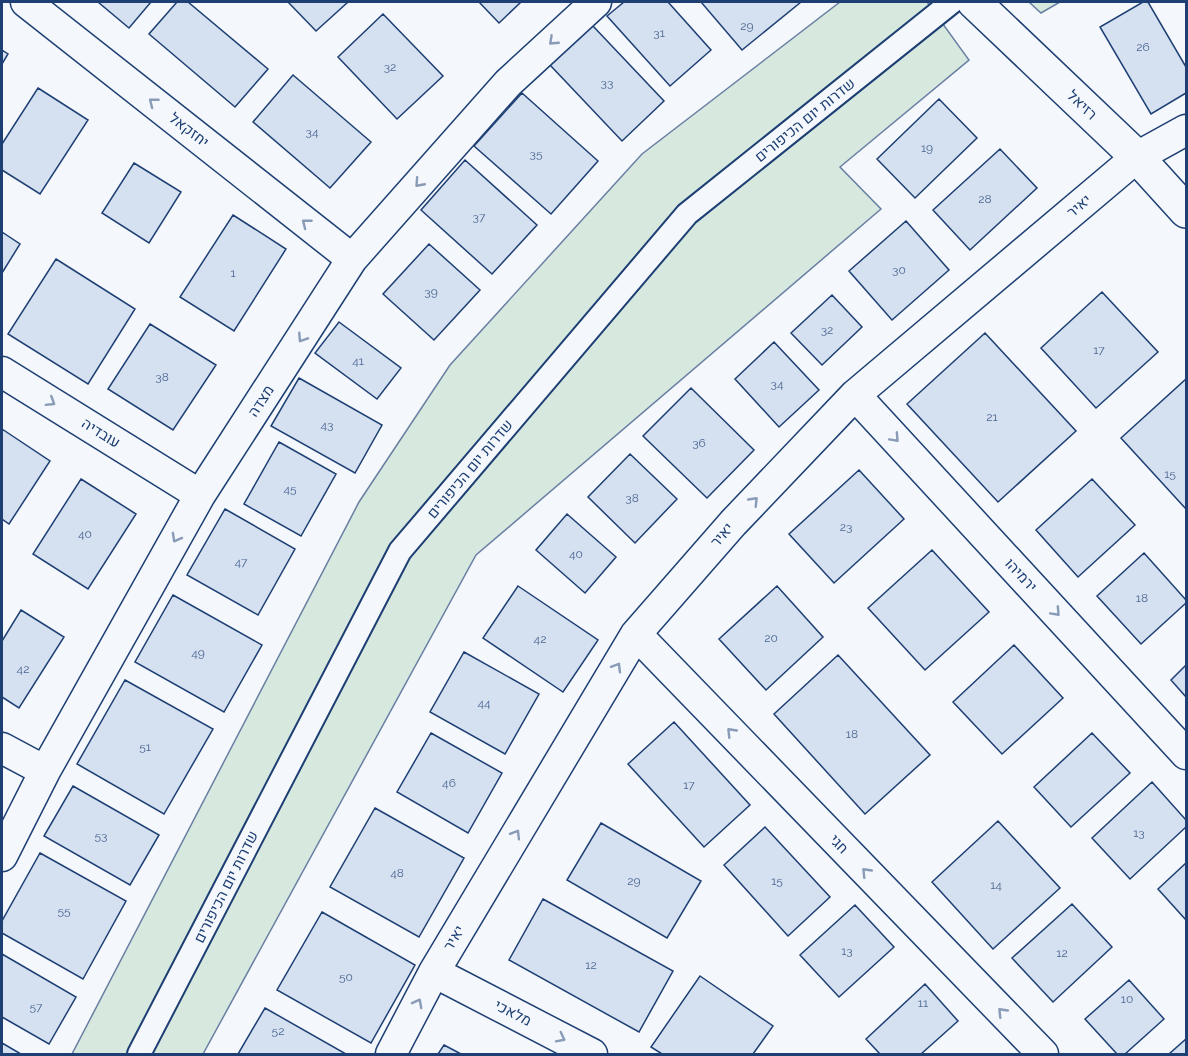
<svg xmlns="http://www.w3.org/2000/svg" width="1188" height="1056" font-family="Raleway,Heebo,sans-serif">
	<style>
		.green { fill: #d7e8df; stroke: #687fa3; stroke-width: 1.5 }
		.building { fill: #d5e0f0; stroke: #1d3f73; stroke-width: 1.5 }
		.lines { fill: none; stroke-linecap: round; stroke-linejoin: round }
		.pedestrian-casing { stroke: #1d3f73; stroke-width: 26 }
		.minor-casing { stroke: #1d3f73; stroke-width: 33 }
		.tertiary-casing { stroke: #1d3f73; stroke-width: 36 }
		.pedestrian { stroke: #f4f7fb; stroke-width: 22 }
		.minor { stroke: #f4f7fb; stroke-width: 30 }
		.tertiary { stroke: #f4f7fb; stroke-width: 33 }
		.oneway { stroke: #889bb7 }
		.labels { text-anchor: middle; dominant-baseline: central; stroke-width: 4.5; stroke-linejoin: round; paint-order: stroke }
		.number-label { font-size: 12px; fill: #4b6792 }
		.street-label { font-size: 15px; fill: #1d3f73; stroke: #f4f7fb }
	</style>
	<rect width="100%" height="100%" fill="#f4f7fb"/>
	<!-- green -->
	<path class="green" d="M840,2H927L969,60L840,167L881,209L476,555L203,1054H72L359,502L450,365L642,154Z
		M1029,2H1060L1041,13Z"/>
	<!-- building -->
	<path class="building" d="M98,2H151L129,28Z
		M177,2H188L268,69L235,107L149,34Z
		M288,2H348L316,31Z
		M479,2H521L499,23Z
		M624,2H668L711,50L670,86L607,16Z
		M701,2H801L742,50Z
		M1143,2H1148L1186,67V93L1151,114L1100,27Z
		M383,14L443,76L397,119L338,57Z
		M592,25L664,101L622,141L550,65Z
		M2,50L8,54L2,64Z
		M293,75L371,142L330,188L253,122Z
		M38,88L88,120L40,194L2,170V144Z
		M522,93L598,161L551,214L474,146Z
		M939,99L977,138L915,198L877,159Z
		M1000,149L1037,188L970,250L933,210Z
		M465,160L537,225L492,274L421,210Z
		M134,163L181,192L149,243L102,213Z
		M233,215L286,249L234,331L180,297Z
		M906,221L949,270L892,320L849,271Z
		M2,232L20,244L2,273Z
		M429,244L480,290L434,340L383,294Z
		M56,259L135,309L88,384L8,334Z
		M1102,292L1158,352L1096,408L1041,348Z
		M832,295L862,327L822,365L791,333Z
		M339,322L401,368L377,399L315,353Z
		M150,324L216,365L173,430L108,389Z
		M985,333L1076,431L998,502L907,404Z
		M774,342L819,390L779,427L735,379Z
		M299,378L382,425L355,473L271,426Z
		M1186,379V509L1121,438Z
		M691,388L754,450L707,498L643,436Z
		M2,429L50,461L9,524L2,519Z
		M279,442L336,474L301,536L244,504Z
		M630,454L677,499L635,543L588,497Z
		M859,470L904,519L834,583L789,534Z
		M81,479L136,514L88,589L33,554Z
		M1092,479L1135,525L1078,577L1036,530Z
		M225,509L295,549L258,615L187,575Z
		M567,514L616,557L585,593L536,550Z
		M932,550L989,612L925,670L868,608Z
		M1144,553L1186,600V603L1141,644L1097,596Z
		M518,586L598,640L563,692L483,638Z
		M777,586L823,637L766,690L719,639Z
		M173,595L262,645L224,712L135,662Z
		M21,610L64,637L19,708L2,697V641Z
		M1014,645L1063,698L1002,754L953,702Z
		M464,652L539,694L505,754L430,712Z
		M838,655L930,755L865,814L774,714Z
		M1186,665V697L1171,680Z
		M125,680L213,729L164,814L77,764Z
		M674,722L750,805L704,847L628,764Z
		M431,733L502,773L468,833L397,792Z
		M1092,733L1130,773L1071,827L1034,787Z
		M1152,782L1186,820V827L1130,879L1092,838Z
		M73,786L159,835L130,885L44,836Z
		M375,808L464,858L419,937L330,887Z
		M998,821L1060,888L993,949L932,882Z
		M601,823L701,881L667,938L567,880Z
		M765,827L830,897L788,936L724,865Z
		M40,853L126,901L83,979L2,933V921Z
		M1186,863V920L1158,889Z
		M543,899L673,971L639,1032L509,960Z
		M1072,904L1112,947L1053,1002L1012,958Z
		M855,905L894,947L839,997L800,955Z
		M322,912L415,965L371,1043L277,990Z
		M2,954L76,997L49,1044L2,1017Z
		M700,976L773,1026L753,1054H662L651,1047Z
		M1129,980L1164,1019L1125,1054H1117L1085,1019Z
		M925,984L958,1021L921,1054H880L866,1039Z
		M265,1008L346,1054H238Z
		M1186,1039V1054H1169Z
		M2,1043L21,1054H2Z
		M444,1045L461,1054H438Z"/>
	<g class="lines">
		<defs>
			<path id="pedestrian" d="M139,1054L400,551L687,214L952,2"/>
			<path id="minor" d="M26,2L352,259
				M2,372L200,495
				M855,395L1186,754
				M636,634L1043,1054
				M2,748L45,771
				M2,856L45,771L200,495L352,259L508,83L596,2
				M434,972L592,1054
				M391,1054L434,972L636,634L733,523L855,395L1137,157L1186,130"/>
			<path id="tertiary" d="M974,2L1137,157L1186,211"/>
		</defs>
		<!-- pedestrian casing -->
		<use href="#pedestrian" class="pedestrian-casing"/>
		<!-- minor casing -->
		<use href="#minor" class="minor-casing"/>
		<!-- tertiary casing -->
		<use href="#tertiary" class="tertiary-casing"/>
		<!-- pedestrian -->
		<use href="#pedestrian" class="pedestrian"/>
		<!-- minor -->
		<use href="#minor" class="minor"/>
		<!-- tertiary -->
		<use href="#tertiary" class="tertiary"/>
	</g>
	<!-- one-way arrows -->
	<defs><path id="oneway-chevron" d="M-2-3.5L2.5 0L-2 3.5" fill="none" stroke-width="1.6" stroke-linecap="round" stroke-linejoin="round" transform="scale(1.5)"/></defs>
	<g class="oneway">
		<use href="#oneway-chevron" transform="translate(553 41) rotate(137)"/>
		<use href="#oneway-chevron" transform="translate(153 102) rotate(-142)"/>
		<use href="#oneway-chevron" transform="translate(419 183) rotate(132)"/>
		<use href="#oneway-chevron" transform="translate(306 223) rotate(-142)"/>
		<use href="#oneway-chevron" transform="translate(302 338) rotate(123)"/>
		<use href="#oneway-chevron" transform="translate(51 402) rotate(32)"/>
		<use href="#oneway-chevron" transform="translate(895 438) rotate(47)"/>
		<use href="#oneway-chevron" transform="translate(754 501) rotate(-46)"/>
		<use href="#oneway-chevron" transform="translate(176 538) rotate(119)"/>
		<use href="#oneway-chevron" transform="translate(1056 612) rotate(47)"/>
		<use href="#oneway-chevron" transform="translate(617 667) rotate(-59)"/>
		<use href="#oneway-chevron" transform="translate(731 732) rotate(-134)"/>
		<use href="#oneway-chevron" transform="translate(516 834) rotate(-59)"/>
		<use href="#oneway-chevron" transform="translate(866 872) rotate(-134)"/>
		<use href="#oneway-chevron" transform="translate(418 1003) rotate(-62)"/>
		<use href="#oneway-chevron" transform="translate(1002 1012) rotate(-134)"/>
		<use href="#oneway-chevron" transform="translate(561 1038) rotate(27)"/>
	</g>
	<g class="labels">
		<!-- number labels -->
		<g class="number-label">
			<text x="747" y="26">29</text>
			<text x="659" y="33">31</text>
			<text x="1143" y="47">26</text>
			<text x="390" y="67">32</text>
			<text x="607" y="83">33</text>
			<text x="312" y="132">34</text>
			<text x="927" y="148">19</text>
			<text x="536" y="154">35</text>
			<text x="985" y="199">28</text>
			<text x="479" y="217">37</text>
			<text x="899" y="270">30</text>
			<text x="233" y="273">1</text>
			<text x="431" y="292">39</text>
			<text x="827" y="330">32</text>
			<text x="1099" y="350">17</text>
			<text x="358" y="361">41</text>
			<text x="162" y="377">38</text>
			<text x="777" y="384">34</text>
			<text x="992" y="417">21</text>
			<text x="327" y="425">43</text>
			<text x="699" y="443">36</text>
			<text x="1170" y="474">15</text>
			<text x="290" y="489">45</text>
			<text x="632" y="498">38</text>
			<text x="846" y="527">23</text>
			<text x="85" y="534">40</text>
			<text x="576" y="554">40</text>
			<text x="241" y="562">47</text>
			<text x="1142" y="598">18</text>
			<text x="771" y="638">20</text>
			<text x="540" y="639">42</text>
			<text x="198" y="653">49</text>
			<text x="23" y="669">42</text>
			<text x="484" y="703">44</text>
			<text x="852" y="734">18</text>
			<text x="145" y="747">51</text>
			<text x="449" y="783">46</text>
			<text x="689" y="785">17</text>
			<text x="1139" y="833">13</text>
			<text x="101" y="836">53</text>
			<text x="397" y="873">48</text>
			<text x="634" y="881">29</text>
			<text x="777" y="881">15</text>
			<text x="996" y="885">14</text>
			<text x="64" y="911">55</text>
			<text x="847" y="951">13</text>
			<text x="1062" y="953">12</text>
			<text x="591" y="965">12</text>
			<text x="346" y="977">50</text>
			<text x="1127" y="999">10</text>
			<text x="923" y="1003">11</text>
			<text x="36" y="1007">57</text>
			<text x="278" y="1031">52</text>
		</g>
		<!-- street labels -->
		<g class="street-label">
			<text transform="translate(1082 105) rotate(44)">רזיאל</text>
			<text transform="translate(805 120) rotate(-39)">שדרות יום הכיפורים</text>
			<text transform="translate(189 130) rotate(38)">יחזקאל</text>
			<text transform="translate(1079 206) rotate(-40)">יאיר</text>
			<text transform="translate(261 401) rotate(-57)">מצדה</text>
			<text transform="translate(101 433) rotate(32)">עובדיה</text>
			<text transform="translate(470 469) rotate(-50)">שדרות יום הכיפורים</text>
			<text transform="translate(722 535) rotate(-49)">יאיר</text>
			<text transform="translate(1021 575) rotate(47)">ירמיהו</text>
			<text transform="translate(839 844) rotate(46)">חגי</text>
			<text transform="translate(226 887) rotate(-63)">שדרות יום הכיפורים</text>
			<text transform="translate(454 938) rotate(-59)">יאיר</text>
			<text transform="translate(513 1013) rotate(27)">מלאכי</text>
		</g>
	</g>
	<!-- border -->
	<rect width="1188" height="1056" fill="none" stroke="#1d3f73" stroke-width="6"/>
</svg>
